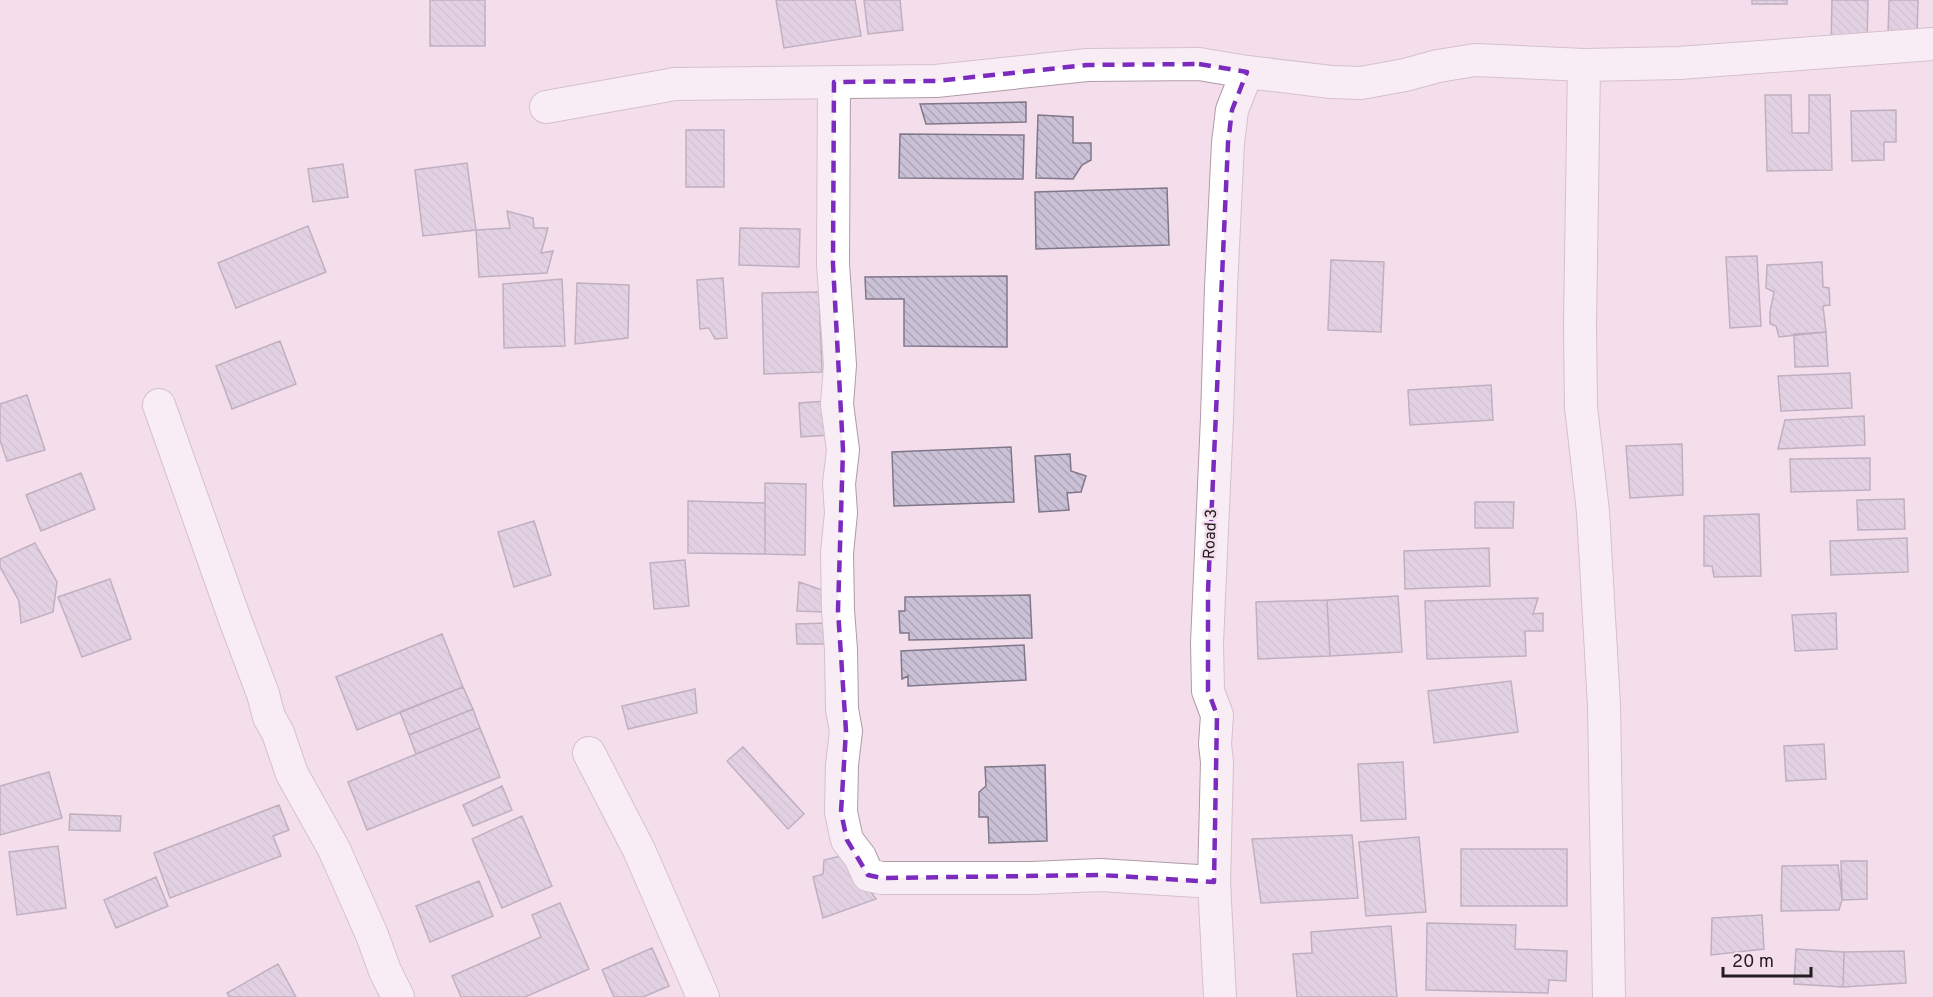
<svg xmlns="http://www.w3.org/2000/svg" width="1933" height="997" font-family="Overpass,sans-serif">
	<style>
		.building { fill: url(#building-back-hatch); stroke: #80778a; stroke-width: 1.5 }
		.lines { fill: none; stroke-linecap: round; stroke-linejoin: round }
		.minor-casing { stroke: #b09ba8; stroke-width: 34 }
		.minor { stroke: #fff; stroke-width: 32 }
		.marked { fill: none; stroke: #7b2cbf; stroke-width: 4.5; stroke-dasharray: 12 8; stroke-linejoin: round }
		.labels { text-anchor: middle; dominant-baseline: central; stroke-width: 5; stroke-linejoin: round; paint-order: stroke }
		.street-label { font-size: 16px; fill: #241c21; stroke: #f4deec }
	</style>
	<defs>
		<pattern id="building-back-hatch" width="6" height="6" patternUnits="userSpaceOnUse" patternTransform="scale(1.5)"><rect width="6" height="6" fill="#cac1d6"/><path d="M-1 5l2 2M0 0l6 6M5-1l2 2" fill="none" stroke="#ada5b7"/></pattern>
	</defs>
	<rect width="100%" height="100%" fill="#f4deec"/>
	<!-- building -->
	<path class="building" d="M430,0H485V46H430Z
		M776,0H855L861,36L784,48Z
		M864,0H900L903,30L868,34Z
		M1752,0H1787V4H1752Z
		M1832,0H1868L1867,47L1831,46Z
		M1889,0H1918L1917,37L1888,36Z
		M1765,95H1791L1792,133H1809V95H1830L1832,170L1767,171Z
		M1026,102V122L926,124L920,104Z
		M1896,110V142H1884V160L1852,161L1851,111Z
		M1038,115L1073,117V143H1091V160L1082,165L1073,179L1036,178Z
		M686,130H724V187H686Z
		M900,134L1024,135L1023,179L899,178Z
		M467,163L476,230L423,236L415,170Z
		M343,164L348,197L313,202L308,169Z
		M1167,188L1169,245L1036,249L1035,192Z
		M507,211L533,218L534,228H548L541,253L553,251L547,273L479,277L476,230L510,228Z
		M308,226L326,272L236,308L218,263Z
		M740,228L800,229L799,267L739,265Z
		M1757,256L1761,326L1730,328L1726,257Z
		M1331,260L1384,262L1381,332L1328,330Z
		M1822,262L1823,287L1829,288L1830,305L1823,306L1826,332L1779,337L1776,326L1770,324V312L1774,292L1766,288L1767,265Z
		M1007,276V347L904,346V299H866L865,277Z
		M723,278L727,338L715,339L709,328L700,329L697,280Z
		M562,279L565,346L504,348L503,284Z
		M577,283L629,285L628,338L575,344Z
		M819,292L822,372L764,374L762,293Z
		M1826,332L1828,366L1795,367L1794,334Z
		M280,341L296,384L232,409L216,366Z
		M1850,373L1852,408L1781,411L1778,376Z
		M1491,385L1493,420L1410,425L1408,390Z
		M27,395L45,450L7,461L0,440V404Z
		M826,401L829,435L801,437L799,403Z
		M1864,416L1865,445L1778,449L1785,420Z
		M1682,444L1683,495L1630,498L1626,446Z
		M1011,447L1014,502L894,506L892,452Z
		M1070,454L1071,471L1086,476L1081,492L1067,493L1069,510L1039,512L1035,456Z
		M1870,458V490L1791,492L1790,459Z
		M81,473L95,509L41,531L26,495Z
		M765,483L806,484L805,555L765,554Z
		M1904,499L1905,529L1858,530L1857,500Z
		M688,501L765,503V554L688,553Z
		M1475,502H1514L1513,528H1475Z
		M1759,514L1761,576L1714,577L1712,566H1704V516Z
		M534,521L551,575L514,587L498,532Z
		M1907,538L1908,572L1831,575L1830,541Z
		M35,543L57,582L53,612L21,623L19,601L0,567V559Z
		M1489,548L1490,586L1405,589L1404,551Z
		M685,560L689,606L654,609L650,563Z
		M110,579L131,639L82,657L58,597Z
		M799,582L825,591L824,612L797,611Z
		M1030,595L1032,638L909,640V633H900L899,611H905V597Z
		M1398,596L1402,652L1330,656L1327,600Z
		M1538,598L1533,614L1543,613V631H1525L1526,656L1427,659L1425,601Z
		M1327,600L1330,656L1258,659L1256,602Z
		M1836,613L1837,649L1795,651L1792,615Z
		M827,623V644H797L796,624Z
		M442,634L463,687L357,730L336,677Z
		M1024,645L1026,680L908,686V676L902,679L901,651Z
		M1511,681L1518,732L1434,743L1428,691Z
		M463,687L473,709L409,735L400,712Z
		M695,689L697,713L628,729L622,706Z
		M473,709L480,728L416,754L409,735Z
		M480,728L500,777L367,830L348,782Z
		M1824,744L1826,779L1786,781L1784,746Z
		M743,747L804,814L788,829L727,761Z
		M1403,762L1406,819L1361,821L1358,764Z
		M1045,765L1047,841L989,843L988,817H979V792L986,786L985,767Z
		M49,772L62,818L0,835V786Z
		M502,786L512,810L473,826L463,805Z
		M279,805L289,830L273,836L281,856L170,898L154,853Z
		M70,814L121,816L120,831L69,830Z
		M522,816L552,886L502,908L472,839Z
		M1352,835L1358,898L1261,903L1252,839Z
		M1419,837L1426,912L1366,916L1359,842Z
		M58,846L66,908L17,915L9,852Z
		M1461,849H1567V906H1461Z
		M844,855L876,899L823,918L813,877L823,874L824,860Z
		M1841,861H1867V899L1842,900Z
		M1838,865L1842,900L1839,910L1781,911L1782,866Z
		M156,877L168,906L116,928L104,900Z
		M479,881L493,916L430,942L416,906Z
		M560,903L589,969L525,997H461L452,976L541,937L532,915Z
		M1762,915L1764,949L1711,955L1712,918Z
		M1427,923L1516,925L1515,949L1567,951L1566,981L1549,980L1548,993L1426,990Z
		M1391,926L1397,997H1297L1293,954L1312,953L1311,932Z
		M652,948L669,986L643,997H614L602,970Z
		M1796,949L1844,952L1843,987L1794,984Z
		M1904,951L1906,983L1843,987L1844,952Z
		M278,964L296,997H229L227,993Z"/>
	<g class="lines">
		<defs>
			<path id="minor" d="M1584,65L1580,325L1581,407L1593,512L1604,705L1609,997
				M834,82L833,264L840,365L837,404L843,450L839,484L841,513L837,553L838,610L841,650L842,709L846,731L842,765L841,812L847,840L860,857L868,875L882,878H1032L1100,875L1214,882
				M546,107L675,84L936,81L1087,65L1199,64L1247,72L1331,82L1361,83L1405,75L1438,66L1475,60L1584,65L1679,63L1933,44
				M159,405L234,617L263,694L269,717L278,733L292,774L334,849L372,935L385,971L398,997
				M589,753L639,850L703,997
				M1220,997L1214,882L1217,762L1215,744L1217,715L1208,691L1207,643L1217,418L1221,287L1228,143L1232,110L1247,72"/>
		</defs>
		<!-- minor casing -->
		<use href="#minor" class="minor-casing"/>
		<!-- minor -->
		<use href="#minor" class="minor"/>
	</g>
	<!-- marked area -->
	<path d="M0 0H1933V997H0ZM1199,64L1247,72L1232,110L1228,143L1208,591V691L1217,715L1214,882L1100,875L882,878L868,875L847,840L841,812L846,731L838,610L843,450L833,264L834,82L936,81L1087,65Z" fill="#f4deec" fill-opacity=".55" fill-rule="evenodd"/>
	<path class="marked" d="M1199,64L1247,72L1232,110L1228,143L1208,591V691L1217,715L1214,882L1100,875L882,878L868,875L847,840L841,812L846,731L838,610L843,450L833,264L834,82L936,81L1087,65Z"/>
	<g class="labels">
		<!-- street labels -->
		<g class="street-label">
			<text transform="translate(1211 534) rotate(-87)">Road 3</text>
		</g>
	</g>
	<!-- scale -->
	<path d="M1723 967v9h88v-9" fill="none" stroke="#241c21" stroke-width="3"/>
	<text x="1732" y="967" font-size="18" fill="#241c21" stroke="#f4deec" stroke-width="4.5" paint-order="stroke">20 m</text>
</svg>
